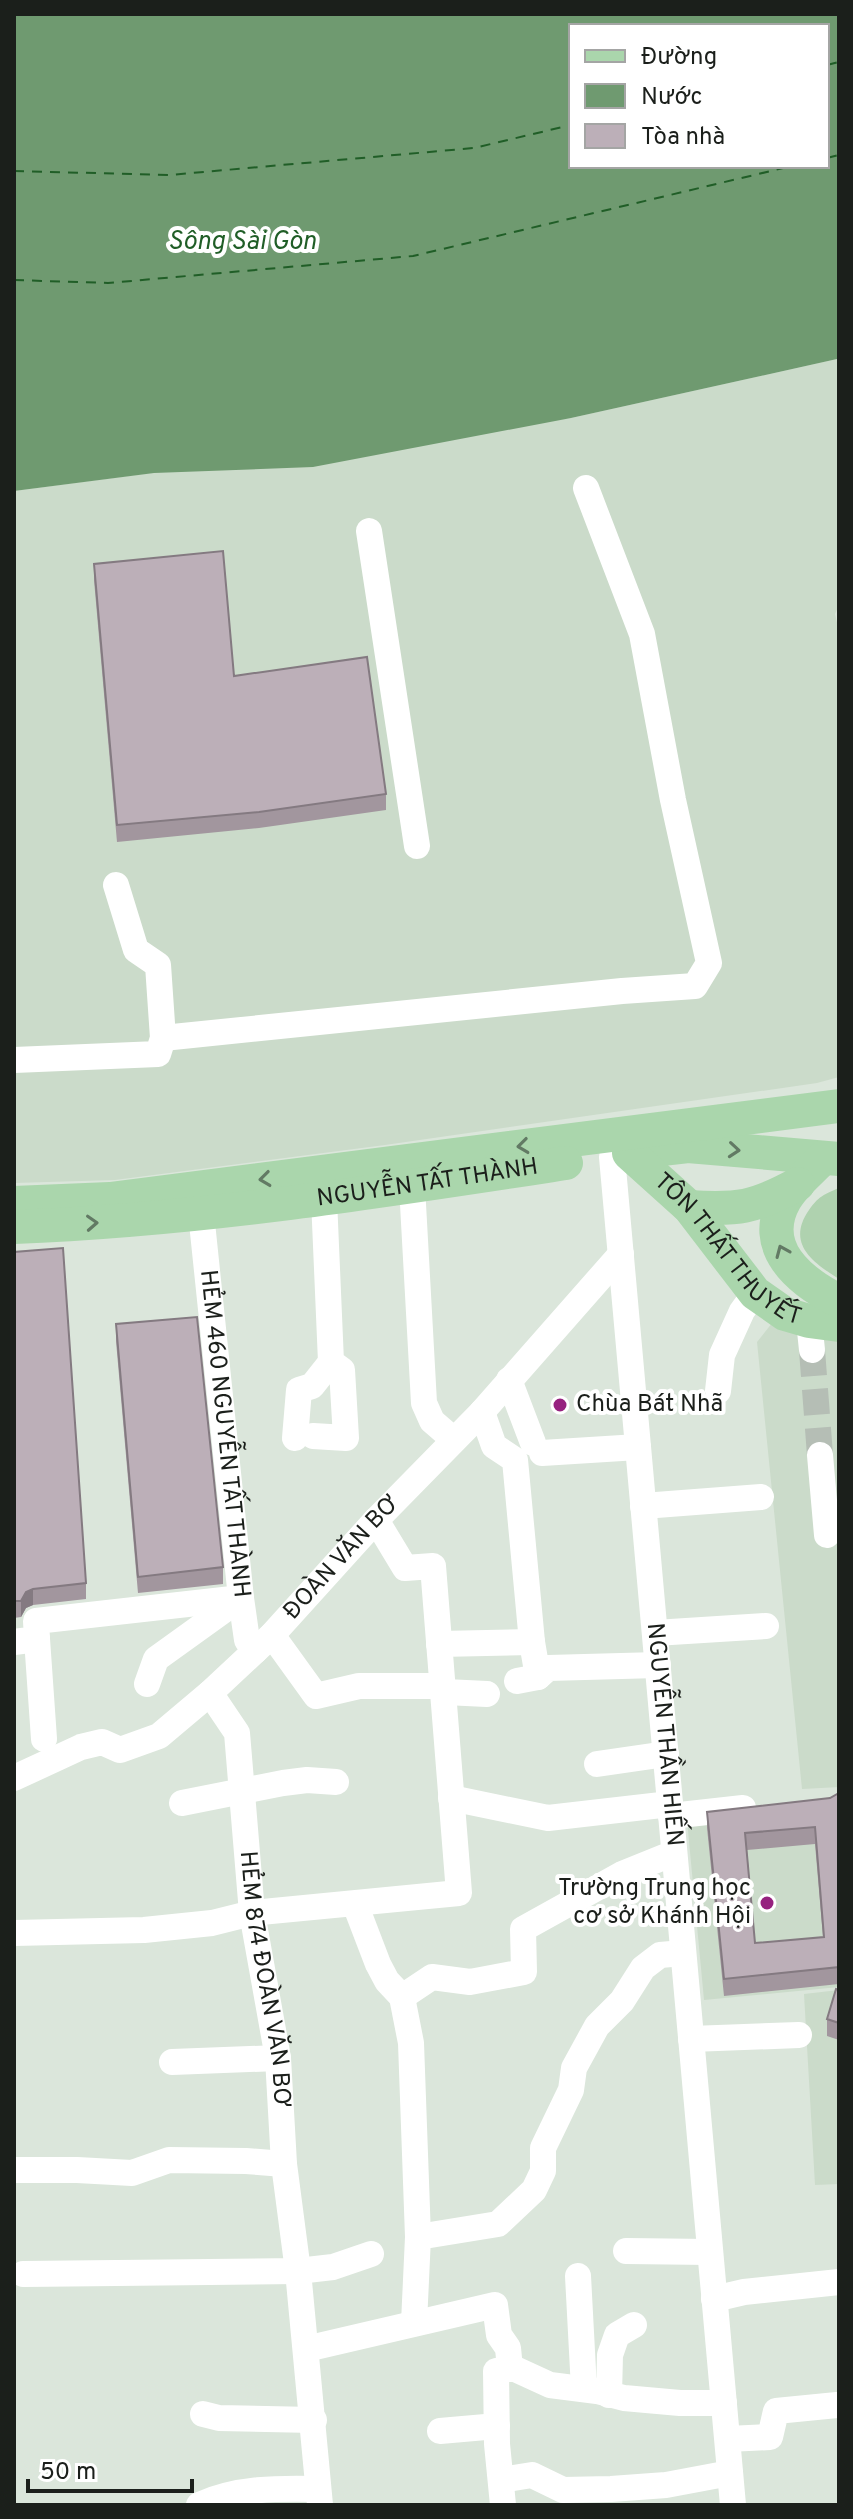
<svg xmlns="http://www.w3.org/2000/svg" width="853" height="2519" font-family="Overpass,sans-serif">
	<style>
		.built { fill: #cbdbca }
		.green { fill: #afd2af }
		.water { fill: #6f9a70; fill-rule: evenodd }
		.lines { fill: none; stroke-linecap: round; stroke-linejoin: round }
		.ferry { stroke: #205e27; stroke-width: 2; stroke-dasharray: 10 8; stroke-linecap: butt }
		.minor-tunnel { stroke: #b5beb5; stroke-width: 26; stroke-dasharray: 26 13; stroke-linecap: butt }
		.minor { stroke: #fff; stroke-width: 26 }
		.major { stroke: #aad6ac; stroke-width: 34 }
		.wall { fill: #a2969e; fill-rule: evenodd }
		.shaded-wall { fill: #847a81 }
		.building { fill: #bcafb8; stroke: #847a81; stroke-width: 2; fill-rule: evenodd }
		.oneway { stroke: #627a64 }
		.poi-dot { fill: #96227f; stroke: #fff; stroke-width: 3 }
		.labels { text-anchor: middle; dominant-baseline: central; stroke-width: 8; stroke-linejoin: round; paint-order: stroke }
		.street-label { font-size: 24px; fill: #1b1f1b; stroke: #fff }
		.poi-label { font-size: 24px; fill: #1b1f1b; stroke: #fff; text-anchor: start }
		.water-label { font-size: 26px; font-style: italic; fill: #205e27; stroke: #fff }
	</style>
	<rect width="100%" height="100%" fill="#dbe6db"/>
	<!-- built -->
	<path class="built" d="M837,359L839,605L835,614L839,631V1077L817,1083L385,1145L115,1180L14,1183V491L571,418Z
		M776,1318L839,1336V1787L802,1789L757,1342Z
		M839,1805V1987L704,2000L687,1820Z
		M839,1990V2184L815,2185L804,1994Z"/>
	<!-- green -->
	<path class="green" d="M839,1188V1279C812,1262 786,1243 809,1210C818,1197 824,1194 839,1188Z"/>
	<!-- water -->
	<path class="water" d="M14,14H839V364L837,359L571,418L313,467L154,473L14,491ZM571,26H827V166H571Z"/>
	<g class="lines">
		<!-- ferry -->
		<path class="ferry" d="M827,65L839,62
			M827,158L839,155
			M14,171L169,175L474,148L571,125
			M14,280L108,283L413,256L792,166"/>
		<!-- minor-tunnel -->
		<path class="minor-tunnel" d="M812,1350L820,1455"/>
		<!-- minor -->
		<g class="minor">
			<path d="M369,531L417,846"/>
			<path d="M163,1038L622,991L695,986L709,963L673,800L642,634L586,488"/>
			<path d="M14,1060L158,1054L163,1038L158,965L136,950L116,885"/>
			<path id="s1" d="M612,1157L733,2505"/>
			<path d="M412,1186L424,1403L432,1421L454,1440"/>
			<path id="s2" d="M201,1213L241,1598L247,1640L255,1651"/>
			<path d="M809,1321L812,1350"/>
			<path d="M509,1380L533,1443"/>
			<path d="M718,1391L722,1355L742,1311L755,1293"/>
			<path d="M482,1412L494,1446L515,1460L532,1642L538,1677"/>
			<path d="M313,1436L346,1438L342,1370L331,1362L324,1199"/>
			<path d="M295,1438L299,1390L312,1386L331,1362"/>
			<path d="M542,1453L638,1447"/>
			<path d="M820,1455L827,1535"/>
			<path d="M643,1506L761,1497"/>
			<path d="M655,1633L766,1626"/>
			<path d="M272,1635L316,1696L359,1686H434L445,1692L487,1694"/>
			<path d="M37,1639L44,1739"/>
			<path d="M14,1642L37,1639L36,1621L241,1598"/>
			<path d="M439,1644L532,1642"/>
			<path d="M517,1681L538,1677L548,1668L658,1665"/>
			<path d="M147,1684L156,1659L238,1600"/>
			<path id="s3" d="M210,1693L237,1733L252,1913L278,2058L284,2164L298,2271L320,2505"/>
			<path d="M597,1764L666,1754"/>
			<path id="s4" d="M14,1778L81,1747L102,1742L120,1750L159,1736L210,1693L272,1635L376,1520L482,1412L621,1254"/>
			<path d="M451,1798L548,1818L670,1804"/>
			<path d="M182,1803L283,1783L307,1780L336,1782"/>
			<path d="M671,1816L743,1808"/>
			<path d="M355,1904L378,1964L387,1981L402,1997L411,2043L418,2237L414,2323"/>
			<path d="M14,1933L144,1930L212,1923L252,1913L459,1893L433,1566L405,1568L376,1520"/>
			<path d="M402,1997L432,1977L470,1982L524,1972L523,1929L622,1874L674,1853"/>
			<path d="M691,2039L799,2035"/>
			<path d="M172,2062L278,2058"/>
			<path d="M14,2170H77L132,2173L169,2160L246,2161L284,2164"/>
			<path d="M418,2237L498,2224L534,2190L543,2171V2148L571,2090L574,2068L597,2026L622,2001L643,1968L660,1955L683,1953"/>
			<path d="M626,2251L710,2252"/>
			<path d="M23,2274L298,2271L333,2267L371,2254"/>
			<path d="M578,2276L584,2389"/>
			<path d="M714,2299L744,2292L839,2282"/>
			<path d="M306,2349L495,2305L499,2335L508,2348L510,2369"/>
			<path d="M609,2395L610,2355L617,2335L634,2325"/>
			<path d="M203,2414L219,2418L314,2420"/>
			<path d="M440,2431L497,2426"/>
			<path d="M728,2439L770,2437L776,2411L837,2405"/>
			<path d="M501,2480L532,2475L563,2490L611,2489L666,2485L730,2473"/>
			<path d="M199,2505C237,2488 278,2488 318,2489"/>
			<path d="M503,2505L497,2444L496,2371L513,2368L550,2385L597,2391L624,2398L680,2403H724"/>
		</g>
		<!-- major -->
		<g class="major">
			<path d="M653,1150L688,1146L839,1159"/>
			<path id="s5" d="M629,1153L689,1207L755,1293L785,1314L809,1321L839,1325"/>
			<path d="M823,1158C811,1171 794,1184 785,1200C758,1247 799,1281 839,1301"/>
			<path d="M14,1203L110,1199L839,1106"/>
			<path d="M689,1207C738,1210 754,1208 798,1184"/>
			<path id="s6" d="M14,1227C199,1220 383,1191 566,1163"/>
		</g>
	</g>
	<!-- wall -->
	<path class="wall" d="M94,564L234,676L386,794V810L259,828L117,842L94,580Z
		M14,1252L86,1583V1599L33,1605L26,1608L21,1617L14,1618Z
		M116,1324L223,1567V1584L138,1593L116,1341Z
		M839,1793V1984L724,1996L707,1828V1812L830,1798ZM815,1844L823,1937L755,1943L747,1850Z
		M839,1990V2040L827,2036V2019Z"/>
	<!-- shaded-wall -->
	<path class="shaded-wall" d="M33,1589V1605L26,1608L21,1617V1601L26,1592Z"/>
	<!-- building -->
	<path class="building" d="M223,551L234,676L367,657L386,794L259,812L117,825L94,564Z
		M63,1248L86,1583L33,1589L26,1592L21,1601H14V1252Z
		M197,1317L223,1567L138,1577L116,1324Z
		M839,1793V1967L724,1979L707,1812L830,1798ZM815,1827L824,1937L755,1943L745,1833Z
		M836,1989L839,1990V2023L827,2019Z"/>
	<!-- one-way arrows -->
	<defs><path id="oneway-chevron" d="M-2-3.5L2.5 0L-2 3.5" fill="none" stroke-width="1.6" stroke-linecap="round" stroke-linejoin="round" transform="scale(2)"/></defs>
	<g class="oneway">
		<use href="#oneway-chevron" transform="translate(523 1146) rotate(173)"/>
		<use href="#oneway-chevron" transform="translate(734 1150) rotate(5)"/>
		<use href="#oneway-chevron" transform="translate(265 1179) rotate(173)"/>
		<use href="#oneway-chevron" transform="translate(92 1223) rotate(-3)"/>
		<use href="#oneway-chevron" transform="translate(782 1251) rotate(-113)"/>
	</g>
	<!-- markers -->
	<g class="poi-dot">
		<circle cx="560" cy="1405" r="8"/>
		<circle cx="767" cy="1903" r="8"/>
	</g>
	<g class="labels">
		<!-- street labels -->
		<g class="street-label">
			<text stroke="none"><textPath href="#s6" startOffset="416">NGUYỄN TẤT THÀNH</textPath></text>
			<text stroke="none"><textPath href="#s5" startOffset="140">TÔN THẤT THUYẾT</textPath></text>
			<text stroke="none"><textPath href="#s2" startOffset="222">HẺM 460 NGUYỄN TẤT THÀNH</textPath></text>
			<text stroke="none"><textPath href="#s4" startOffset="412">ĐOÀN VĂN BƠ</textPath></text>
			<text stroke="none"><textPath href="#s1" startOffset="580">NGUYỄN THẦN HIẾN</textPath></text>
			<text stroke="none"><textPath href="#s3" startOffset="296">HẺM 874 ĐOÀN VĂN BƠ</textPath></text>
		</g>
		<!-- poi labels -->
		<g class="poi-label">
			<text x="576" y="1405">Chùa Bát Nhã</text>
			<text x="751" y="1889" text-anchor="end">Trường Trung học<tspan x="751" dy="28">cơ sở Khánh Hội</tspan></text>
		</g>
		<!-- water labels -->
		<g class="water-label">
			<text x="242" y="242">Sông Sài Gòn</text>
		</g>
	</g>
	<!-- border -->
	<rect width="853" height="2519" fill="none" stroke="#1b1f1b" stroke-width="32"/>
	<!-- legend -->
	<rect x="569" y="24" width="260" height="144" fill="#ffffff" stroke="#a4a5a4" stroke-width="2"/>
	<rect x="585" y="50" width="40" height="12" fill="#aad6ac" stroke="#a4a5a4" stroke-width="2"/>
	<text x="641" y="64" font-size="24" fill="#1b1f1b">Đường</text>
	<rect x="585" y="84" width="40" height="24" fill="#6f9a70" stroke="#a4a5a4" stroke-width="2"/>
	<text x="641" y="104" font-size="24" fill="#1b1f1b">Nước</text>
	<rect x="585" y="124" width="40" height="24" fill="#bcafb8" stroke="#a4a5a4" stroke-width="2"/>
	<text x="641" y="144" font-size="24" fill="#1b1f1b">Tòa nhà</text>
	<!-- scale -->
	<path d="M28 2479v12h164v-12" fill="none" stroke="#1b1f1b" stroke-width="4"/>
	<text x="40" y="2479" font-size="24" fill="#1b1f1b" stroke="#ffffff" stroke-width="6" paint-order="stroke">50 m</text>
</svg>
